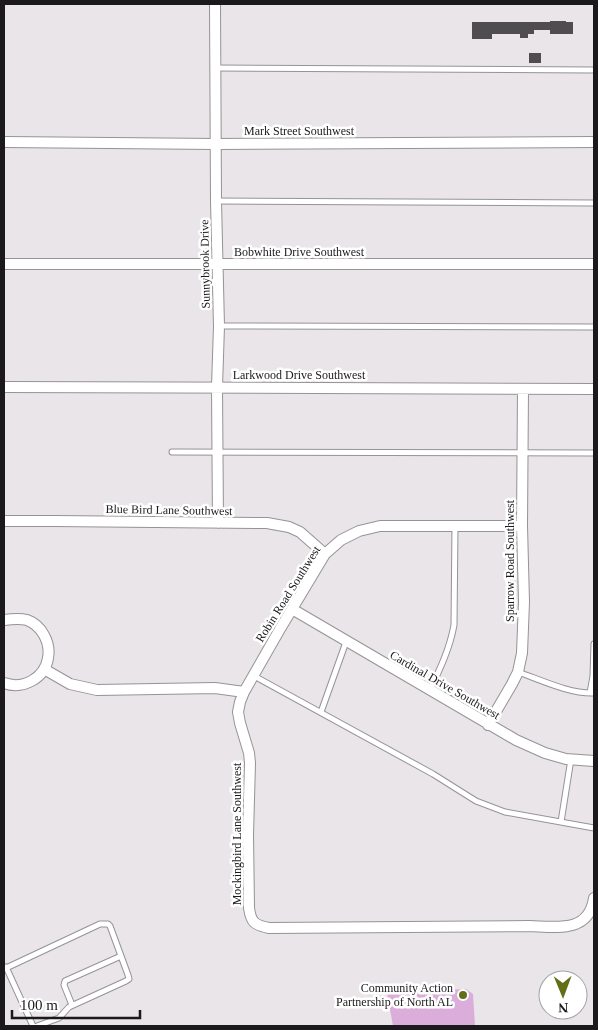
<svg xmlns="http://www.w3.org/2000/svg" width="598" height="1030" font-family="Georgia,serif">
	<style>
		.green { fill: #dbadda }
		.building { fill: #504d50 }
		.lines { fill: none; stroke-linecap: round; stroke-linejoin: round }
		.service-casing { stroke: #969396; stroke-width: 7 }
		.minor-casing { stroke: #969396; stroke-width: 12 }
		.service { stroke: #fff; stroke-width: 5 }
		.minor { stroke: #fff; stroke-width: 10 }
		.poi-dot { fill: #636e16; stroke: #fff; stroke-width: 2 }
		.labels { text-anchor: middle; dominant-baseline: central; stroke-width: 5; stroke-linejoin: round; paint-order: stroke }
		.street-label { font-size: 12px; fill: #1b191b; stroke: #fff }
		.poi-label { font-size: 12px; fill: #1b191b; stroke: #fff; text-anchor: end }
	</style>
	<rect width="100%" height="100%" fill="#e9e5e9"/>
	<!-- green -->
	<path class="green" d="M466,989L473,994L475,1026H393L387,993Z"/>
	<!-- building -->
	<path class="building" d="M550,21H566V22H573V34H550V30H534V34H528V38H520V34H492V39H472V22H550Z
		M529,53H541V63H529Z"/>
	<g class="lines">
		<defs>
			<path id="service" d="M215,68L594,70
				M216,201L594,203
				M219,326L594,327
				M172,452L594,453
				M518,672C541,680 570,694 594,693
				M254,676L433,774L476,801L505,812L594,828
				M430,690C440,669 450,648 454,625L455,526
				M590,693L593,676L594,644
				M321,712L346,642
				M561,822L571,759
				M6,967L33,1026
				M4,969L100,924H108L110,926L128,975L129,979L126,981L69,1007L59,1018L37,1026
				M72,1005L64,985L65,981L121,956"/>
			<path id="minor" d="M215,4L216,201L219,326L217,387L218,523
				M4,142L216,144L594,142
				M4,264H594
				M4,387L594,389
				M4,521H54L267,523L289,527L300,532L325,554
				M522,526H380L359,531L341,540L325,554L280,629L244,692L240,702L238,712L240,723L249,753L250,763L248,835L249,908C251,922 254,925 269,928L530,926C557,927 589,933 594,898
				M292,609L516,740L545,753L566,759L594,761
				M4,620C11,619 19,618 27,620C41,625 51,642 48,658C45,678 23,690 4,683
				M44,669L70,684L97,690L215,688L244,692
				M488,725L512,684L518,672L522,653L524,602L522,526L523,389"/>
		</defs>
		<!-- service casing -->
		<use href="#service" class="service-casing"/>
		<!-- minor casing -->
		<use href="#minor" class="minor-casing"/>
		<!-- service -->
		<use href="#service" class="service"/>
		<!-- minor -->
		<use href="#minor" class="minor"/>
	</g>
	<!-- markers -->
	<circle class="poi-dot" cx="463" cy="995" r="5"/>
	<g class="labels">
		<!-- street labels -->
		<g class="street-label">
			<text x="299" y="131">Mark Street Southwest</text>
			<text x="299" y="252">Bobwhite Drive Southwest</text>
			<text transform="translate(205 264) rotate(-91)">Sunnybrook Drive</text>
			<text x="299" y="375">Larkwood Drive Southwest</text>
			<text transform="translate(169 510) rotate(1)">Blue Bird Lane Southwest</text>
			<text transform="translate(510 561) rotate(-90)">Sparrow Road Southwest</text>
			<text transform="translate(288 594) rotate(-58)">Robin Road Southwest</text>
			<text transform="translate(445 685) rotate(30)">Cardinal Drive Southwest</text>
			<text transform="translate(237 834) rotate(-90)">Mockingbird Lane Southwest</text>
		</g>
		<!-- poi labels -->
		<g class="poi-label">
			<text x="453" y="988">Community Action<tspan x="453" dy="14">Partnership of North AL</tspan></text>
		</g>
	</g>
	<!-- border -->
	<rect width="598" height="1030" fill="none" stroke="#1b191b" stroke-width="10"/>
	<!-- north arrow -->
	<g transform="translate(563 995) rotate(179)"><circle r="24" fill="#ffffff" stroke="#a4a3a4"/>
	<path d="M0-4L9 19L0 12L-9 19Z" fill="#636e16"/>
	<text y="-8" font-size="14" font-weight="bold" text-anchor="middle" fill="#1b191b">N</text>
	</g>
	<!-- scale -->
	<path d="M12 1010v8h128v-8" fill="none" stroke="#1b191b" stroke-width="2.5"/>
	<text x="20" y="1010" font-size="15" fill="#1b191b" stroke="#ffffff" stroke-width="4" paint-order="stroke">100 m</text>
</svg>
